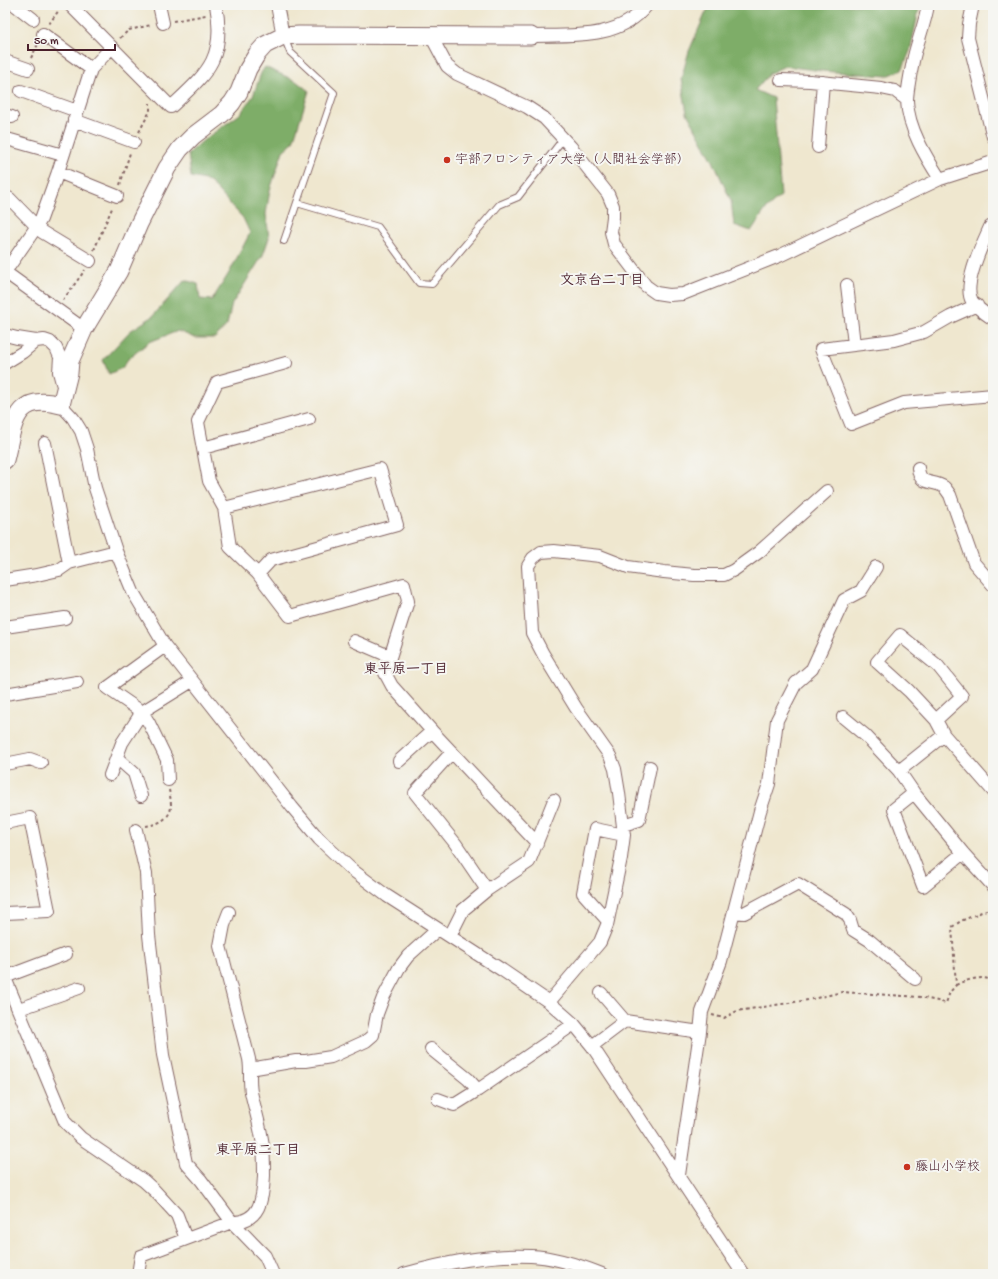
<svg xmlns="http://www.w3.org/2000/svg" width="998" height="1279" font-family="'Gochi Hand','Klee One',sans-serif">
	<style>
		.forest { fill: #7ead67; stroke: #646649 }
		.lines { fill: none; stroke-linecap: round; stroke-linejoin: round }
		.lane-casing { stroke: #846564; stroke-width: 8 }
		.street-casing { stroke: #846564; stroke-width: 14 }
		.secondary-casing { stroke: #846564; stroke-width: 19 }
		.path { stroke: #846564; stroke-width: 2; stroke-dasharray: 3 3; stroke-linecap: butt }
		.lane { stroke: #fff; stroke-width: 6 }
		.street { stroke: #fff; stroke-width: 12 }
		.secondary { stroke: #fff; stroke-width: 17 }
		.poi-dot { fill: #c8321e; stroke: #f6f6f2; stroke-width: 1.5 }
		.labels { text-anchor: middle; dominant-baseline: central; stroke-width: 4; stroke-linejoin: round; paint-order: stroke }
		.poi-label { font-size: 13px; fill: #4a1f2b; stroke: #f6f6f2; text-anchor: start }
		.neighbourhood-label { font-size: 14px; font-weight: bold; fill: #4a1f2b; stroke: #f6f6f2 }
	</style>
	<rect width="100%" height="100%" fill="#f6f6f2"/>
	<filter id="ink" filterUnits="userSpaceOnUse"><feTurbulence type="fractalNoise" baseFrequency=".025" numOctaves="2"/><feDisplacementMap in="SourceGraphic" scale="8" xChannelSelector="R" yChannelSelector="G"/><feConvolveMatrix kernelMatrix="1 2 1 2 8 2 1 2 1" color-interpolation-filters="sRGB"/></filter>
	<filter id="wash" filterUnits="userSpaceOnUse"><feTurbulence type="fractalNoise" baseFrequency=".012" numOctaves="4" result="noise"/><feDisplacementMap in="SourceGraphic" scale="16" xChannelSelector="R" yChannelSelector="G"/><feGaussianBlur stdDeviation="0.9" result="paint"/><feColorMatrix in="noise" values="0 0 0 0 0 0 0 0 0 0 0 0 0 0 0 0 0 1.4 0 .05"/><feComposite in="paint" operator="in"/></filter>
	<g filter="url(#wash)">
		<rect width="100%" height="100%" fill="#efe7cf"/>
		<!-- forest -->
		<path class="forest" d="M711,5H920L910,51L902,70L887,76L822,71L785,66L770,73L755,90L773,98L781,196L766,209L751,231L734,225L731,201L713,161L687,113L681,79L689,51L706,12Z
			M265,67L296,81L309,91L293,142L283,151L270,190L266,214L269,238L263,255L232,304L227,325L215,338H195L178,331L149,342L128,359L122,368L109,374L103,360L130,331L152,317L185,280L198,284L200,299L212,300L229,273L250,233L243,218L209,181L191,177L188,154L205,139L240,114L253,96L261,73Z"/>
	</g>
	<g filter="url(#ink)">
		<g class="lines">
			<defs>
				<path id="lane" d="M284,37L290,52L334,93L284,241
					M297,203L378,227L419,283L432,284L499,205L518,197L563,139"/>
				<path id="street" d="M15,5L33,19
					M70,5L171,107C207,73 226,59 216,5
					M159,5L163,23
					M277,5L283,36
					M928,5C925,24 917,42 913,61C911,71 907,91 907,101C908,128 926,157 940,179
					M973,5L969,24L968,38L993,137
					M43,34L91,69
					M431,36L447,66L457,74L527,107L544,118L571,147L608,194L613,206V217L611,232L614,244L646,286L656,293L669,295L683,294L779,256L940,179L993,162
					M531,36C570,35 620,40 647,5
					M5,61L28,69
					M781,80L810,81L881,88L895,91L907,100
					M21,91L77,111
					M5,115L12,117
					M74,120L134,142
					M7,139L63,155
					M818,147L823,82
					M58,172L117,196
					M5,196L10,199L42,232L90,261
					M993,225L990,227C983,243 962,285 972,301C976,307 987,315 993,319
					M5,270L10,265L37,226L41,219L58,172L91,69L111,48
					M5,272L84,329
					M847,285L854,344
					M977,305L950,317L924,332L894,340L821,349L851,424L904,403L993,395
					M5,335L17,338L36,341L44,340L50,342L56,348L60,357L59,372L62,383L66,389
					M5,363L23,352L36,341
					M286,363L217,382L198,422L209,481L224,508L380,469L397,525L271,560L258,574L290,616L404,584L408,601L385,673L392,686L432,731L537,843
					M61,405L73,418L81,431L87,449L95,488L116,551L133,592L165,646L292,807L319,839L351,869L387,896L502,970L549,1002L574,1024L592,1046L743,1274
					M45,443L69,563
					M203,448L309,419
					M918,468C920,487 932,479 944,487C946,489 948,492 950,495L974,563L993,585
					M224,508L230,547L258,574
					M5,580L37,575L59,570L69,563L116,551
					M5,627L65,618
					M354,641L389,656
					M5,694L77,682
					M843,717L866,736L899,771L914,793L963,853L992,885
					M936,720L962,696L938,666L900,635L877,662L909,691L936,720L944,735L993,791
					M452,752L415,793L455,843L487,890
					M117,758L134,773L141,796
					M399,761L432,731
					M5,764L30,759L41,763
					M899,771L944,735
					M110,775L122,743L142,712L107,688L165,646
					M168,780L167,760L149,723L142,712L192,681
					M914,793L894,809L923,886L963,853
					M5,823L30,818L49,911L5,913
					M623,825L639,820L650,767
					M136,830L146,873L149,935L163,1055L186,1163L201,1180L232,1222L265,1256L273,1274
					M734,912L744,913L798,884L846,914L850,920L853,930L869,940L915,979
					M608,921L583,893L595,829L624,835
					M450,936L463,910L487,890L529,862L554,800
					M5,977L66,954
					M5,978L65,1122L81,1138L144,1181L155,1191L177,1215L186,1239
					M601,993L625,1021
					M549,1002L600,942L607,925L621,858L624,835L619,793L615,769L610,756L576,708L543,654L532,633L528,566L533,558L541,552L554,551L600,556L628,567L664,572L694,575H724L734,570L759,552L827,491
					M19,1009L79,988
					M592,1046L625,1021L700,1032
					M431,1049L468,1079L478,1090
					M250,1069L296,1061H306L331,1057L366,1041L373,1035L377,1014L383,998L399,968L408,956L438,929
					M438,1099L454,1105L478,1090L574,1024
					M679,1175L700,1032L702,1012L721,961L760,811L769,784L777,720L796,683L812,669L844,600L861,591L876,567
					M138,1274L141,1256L232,1222C260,1222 263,1199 264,1176C264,1166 264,1156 263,1146C261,1128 255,1110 251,1092C249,1081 251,1070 249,1059L220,946L224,925L229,912
					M404,1274C443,1263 490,1254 531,1256C555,1257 579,1265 602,1274"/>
				<path id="secondary" d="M5,460C14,425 13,392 61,405L69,373L70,361L84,329L119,271L139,224L167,168L180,149L193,136L222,114L232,103L239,92L248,69L257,54L265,45L283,36L299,35L531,36"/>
			</defs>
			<!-- lane casing -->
			<use href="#lane" class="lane-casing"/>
			<!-- street casing -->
			<use href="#street" class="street-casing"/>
			<!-- secondary casing -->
			<use href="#secondary" class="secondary-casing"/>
			<!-- path -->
			<path class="path" d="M173,21L206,15
				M49,24L59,10
				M120,38L129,30L151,25
				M31,58L38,44
				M139,132L150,111V103
				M5,172L6,150
				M120,185L130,153
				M94,250L113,206
				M63,300L85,270
				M146,826C156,825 171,819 171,806C171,801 170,795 169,790
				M956,985C962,981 980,976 988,979C990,980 991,981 993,983
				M712,1015L724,1018L737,1011L808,1000L842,992L920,997L946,1003L950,992L956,985L952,927L961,921L993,907"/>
			<!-- lane -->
			<use href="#lane" class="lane"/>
			<!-- street -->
			<use href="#street" class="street"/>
			<!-- secondary -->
			<use href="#secondary" class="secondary"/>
		</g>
	</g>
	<!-- markers -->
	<g class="poi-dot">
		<circle cx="447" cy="160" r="4"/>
		<circle cx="907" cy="1167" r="4"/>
	</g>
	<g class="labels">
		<!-- poi labels -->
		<g class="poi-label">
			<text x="455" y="160">宇部フロンティア大学（人間社会学部）</text>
			<text x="915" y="1167">藤山小学校</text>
		</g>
		<!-- neighbourhood labels -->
		<g class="neighbourhood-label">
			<text x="602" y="281">文京台二丁目</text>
			<text x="406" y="670">東平原一丁目</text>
			<text x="258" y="1151">東平原二丁目</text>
		</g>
	</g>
	<!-- margin -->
	<rect width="998" height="1279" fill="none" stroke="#f6f6f2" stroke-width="20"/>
	<!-- scale -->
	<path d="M28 44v6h87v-6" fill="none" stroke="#4a1f2b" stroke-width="2"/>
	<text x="34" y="44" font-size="12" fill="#4a1f2b" stroke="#f6f6f2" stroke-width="3" paint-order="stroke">50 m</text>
</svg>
